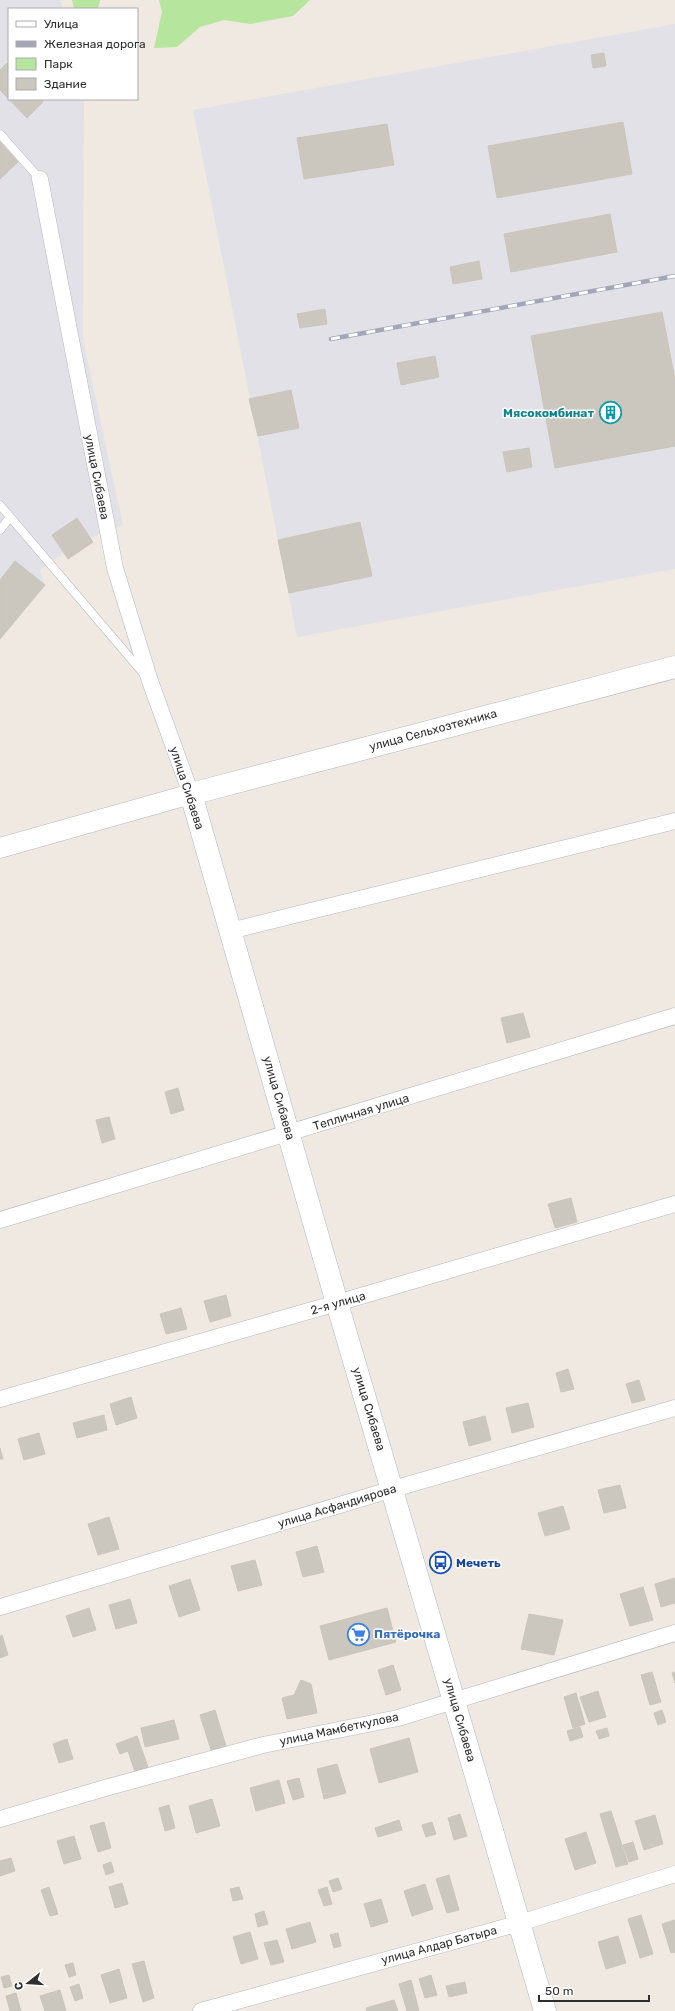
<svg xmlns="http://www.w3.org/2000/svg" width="675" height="2011" font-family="Rubik,sans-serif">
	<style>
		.industrial { fill: #e3e1e8 }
		.green { fill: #b6e59e }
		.building { fill: #cbc7bf; stroke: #cbc5ba }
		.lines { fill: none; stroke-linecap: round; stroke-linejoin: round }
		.service-casing { stroke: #b4b7c1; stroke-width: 9 }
		.minor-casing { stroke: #b4b7c1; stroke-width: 17 }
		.tertiary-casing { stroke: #b4b7c1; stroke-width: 21 }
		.secondary-casing { stroke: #b4b7c1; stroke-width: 23 }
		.service { stroke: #fff; stroke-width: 8 }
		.minor { stroke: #fff; stroke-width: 16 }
		.tertiary { stroke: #fff; stroke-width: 20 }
		.secondary { stroke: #fff; stroke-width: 22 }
		.rail-casing { stroke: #a3a6b8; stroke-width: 4.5 }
		.rail { stroke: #fff; stroke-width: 3; stroke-dasharray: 9; stroke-linecap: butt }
		.labels { text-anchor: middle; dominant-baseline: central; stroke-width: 3; stroke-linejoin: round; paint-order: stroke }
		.culture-label { font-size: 12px; font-weight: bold; fill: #0d838f; stroke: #fff; text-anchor: end }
		.street-label { font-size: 12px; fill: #2e2e2e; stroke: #fff }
		.transit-label { font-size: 12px; font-weight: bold; fill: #164399; stroke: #fff; text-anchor: start }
		.shop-label { font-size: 12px; font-weight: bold; fill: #366cbe; stroke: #fff; text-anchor: start }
	</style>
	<rect width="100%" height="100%" fill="#efe9e1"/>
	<!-- industrial -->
	<path class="industrial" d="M0,0H60L63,9H9V99H84L83,340L123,525L90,538L93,542L68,559L64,553L40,570L45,585L0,639Z
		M675,24V569L297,637L193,110Z"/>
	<!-- green -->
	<path class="green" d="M72,0H100L98,9H74Z
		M159,0H310L293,16L250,24L224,20L200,27L177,47L154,48L162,12Z"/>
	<!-- building -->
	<path class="building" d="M604,53L606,66L593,68L591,55Z
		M7,63L9,66V99H41L43,102L27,118L0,90V70Z
		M623,122L632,174L497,198L488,146Z
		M387,124L394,165L304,179L297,138Z
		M0,142L18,162L0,179Z
		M610,214L617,252L511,272L504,234Z
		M479,261L482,279L453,284L450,267Z
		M325,309L327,324L300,328L297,314Z
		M662,312L675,380V446L555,468L531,336Z
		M435,356L439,377L401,385L397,363Z
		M291,390L299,428L258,436L249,399Z
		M529,448L532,467L507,472L503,452Z
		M77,518L93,542L68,559L52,535Z
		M360,522L372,576L289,593L278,540Z
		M15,561L45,585L0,639V580Z
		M523,1013L530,1037L507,1043L501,1018Z
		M178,1088L184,1110L171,1114L165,1092Z
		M109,1117L115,1139L102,1143L96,1120Z
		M571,1198L577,1222L555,1228L548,1204Z
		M226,1295L231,1316L210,1322L204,1301Z
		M181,1308L187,1329L166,1334L160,1314Z
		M568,1369L574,1389L561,1392L556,1373Z
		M639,1380L645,1400L632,1403L626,1384Z
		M131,1397L137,1418L116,1425L110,1404Z
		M528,1403L534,1427L512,1433L506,1408Z
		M104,1415L107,1430L77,1438L73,1423Z
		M485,1416L491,1440L469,1446L463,1422Z
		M39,1433L45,1454L24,1460L18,1439Z
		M0,1448L3,1459H0Z
		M620,1485L626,1508L604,1513L598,1490Z
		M563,1506L570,1529L545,1536L538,1513Z
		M109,1517L119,1549L98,1555L88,1524Z
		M317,1546L324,1572L303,1577L296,1552Z
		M255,1560L262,1585L238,1591L231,1566Z
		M675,1578V1603L661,1607L655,1584Z
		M190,1579L200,1610L179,1617L169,1586Z
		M643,1587L653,1620L630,1626L620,1594Z
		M130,1599L137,1623L116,1629L109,1605Z
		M89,1608L96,1630L73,1637L66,1616Z
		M387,1608L396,1642L329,1660L320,1626Z
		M529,1614L563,1620L554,1655L521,1649Z
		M2,1635L8,1655L0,1658V1636Z
		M393,1665L401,1690L386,1695L378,1670Z
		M652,1672L661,1702L650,1705L641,1675Z
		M675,1672V1683L672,1673Z
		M301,1680L311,1684L317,1713L287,1719L282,1698L294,1695Z
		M598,1691L606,1717L589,1722L580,1697Z
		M576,1693L585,1724L573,1728L564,1697Z
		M215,1710L226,1746L211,1750L200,1715Z
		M662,1710L666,1722L658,1725L654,1713Z
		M174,1720L179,1739L145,1747L141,1728Z
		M580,1727L583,1737L570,1741L567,1731Z
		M607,1728L609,1736L599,1739L596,1731Z
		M137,1736L148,1767L135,1772L128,1751L120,1754L116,1744Z
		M409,1738L418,1772L379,1783L370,1749Z
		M67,1739L73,1759L59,1763L53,1744Z
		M337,1764L346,1793L324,1799L317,1769Z
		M299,1778L304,1797L293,1800L287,1781Z
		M279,1780L285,1803L256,1811L250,1788Z
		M212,1799L220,1826L196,1833L189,1806Z
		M169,1805L175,1828L165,1831L159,1808Z
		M611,1811L628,1864L616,1867L600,1814Z
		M460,1814L467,1836L454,1840L448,1818Z
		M655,1815L663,1844L644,1850L635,1821Z
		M399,1820L402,1830L378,1837L375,1828Z
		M104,1822L111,1848L98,1852L90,1826Z
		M432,1822L436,1834L426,1837L422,1825Z
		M586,1832L596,1863L575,1870L565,1839Z
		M74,1836L81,1859L64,1864L57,1841Z
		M633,1842L638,1859L629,1862L623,1845Z
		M11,1858L15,1871L0,1876V1861Z
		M111,1862L114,1872L106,1875L103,1865Z
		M449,1875L459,1910L447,1913L436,1879Z
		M338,1878L342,1889L333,1892L329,1881Z
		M122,1883L128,1904L115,1908L109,1887Z
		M425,1884L433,1909L412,1916L404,1891Z
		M49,1887L58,1914L50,1916L41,1890Z
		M239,1887L243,1899L233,1901L230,1889Z
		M327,1887L332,1904L324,1906L318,1890Z
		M381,1899L388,1922L371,1927L364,1904Z
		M264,1911L268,1924L258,1927L255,1914Z
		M641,1915L653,1954L640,1958L628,1919Z
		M675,1920V1952L671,1953L662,1924Z
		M310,1922L316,1942L292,1949L286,1929Z
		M250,1932L258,1959L241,1964L233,1937Z
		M338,1933L341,1946L334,1948L330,1935Z
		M618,1936L626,1963L606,1969L598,1942Z
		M277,1940L284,1962L271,1965L264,1943Z
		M144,1961L154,1998L143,2002L132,1964Z
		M73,1963L76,1975L69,1977L65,1965Z
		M119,1969L127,1998L110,2003L101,1975Z
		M9,1975L12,1986L4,1988L1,1977Z
		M431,1975L437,1995L425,1998L419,1979Z
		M411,1980L419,2011H407L399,1984Z
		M465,1982L467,1993L449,1997L446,1986Z
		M79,1984L83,1998L75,2001L70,1987Z
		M60,1990L66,2011H45L40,1996Z
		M16,1993L21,2011H10L6,1996Z
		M394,2000L398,2011H367L366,2008Z"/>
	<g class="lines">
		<defs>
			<path id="service" d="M0,134L40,179
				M0,505L143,673
				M0,530L10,517"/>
			<path id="minor" d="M40,179L115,568L150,681L191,794
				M230,931L675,821
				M0,1220L675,1016
				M0,1399L337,1303L675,1204
				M0,1607L393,1489L675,1408
				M0,1819L105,1788L263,1745L398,1718L675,1633
				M201,2011L520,1923L675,1874"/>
			<path id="tertiary" d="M0,848L191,794"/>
			<path id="secondary" d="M545,2011L337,1303L191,794L675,667"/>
		</defs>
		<!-- service casing -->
		<use href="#service" class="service-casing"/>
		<!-- minor casing -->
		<use href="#minor" class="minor-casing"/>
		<!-- tertiary casing -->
		<use href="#tertiary" class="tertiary-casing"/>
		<!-- secondary casing -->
		<use href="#secondary" class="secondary-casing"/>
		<!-- service -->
		<use href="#service" class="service"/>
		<!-- minor -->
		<use href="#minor" class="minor"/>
		<!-- tertiary -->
		<use href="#tertiary" class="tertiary"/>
		<!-- secondary -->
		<use href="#secondary" class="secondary"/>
		<defs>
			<path id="rail" d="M331,339L675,276"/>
		</defs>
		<!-- rail casing -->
		<use href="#rail" class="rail-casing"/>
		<!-- rail -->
		<use href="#rail" class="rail"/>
	</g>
	<!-- icons -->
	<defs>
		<symbol id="building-ring" viewBox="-11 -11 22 22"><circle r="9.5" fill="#fff" stroke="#0f9aa8" stroke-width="1.5"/><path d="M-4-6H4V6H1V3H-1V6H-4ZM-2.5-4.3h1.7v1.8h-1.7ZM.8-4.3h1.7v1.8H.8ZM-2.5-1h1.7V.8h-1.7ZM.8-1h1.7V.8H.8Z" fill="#0f9aa8"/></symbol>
		<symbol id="bus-ring" viewBox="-11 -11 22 22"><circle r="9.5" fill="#fff" stroke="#1a4fb4" stroke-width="1.5"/><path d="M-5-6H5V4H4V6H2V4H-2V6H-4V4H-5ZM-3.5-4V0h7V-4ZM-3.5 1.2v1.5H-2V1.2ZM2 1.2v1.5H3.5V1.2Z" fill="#1a4fb4"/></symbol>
		<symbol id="supermarket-ring" viewBox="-11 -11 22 22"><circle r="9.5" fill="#fff" stroke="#3f7fe0" stroke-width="1.5"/><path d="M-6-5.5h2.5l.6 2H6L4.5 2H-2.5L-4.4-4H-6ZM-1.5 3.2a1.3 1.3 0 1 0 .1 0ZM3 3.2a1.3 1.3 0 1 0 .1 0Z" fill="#3f7fe0"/></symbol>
	</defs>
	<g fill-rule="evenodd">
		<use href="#building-ring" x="598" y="400" width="25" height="25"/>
		<use href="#bus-ring" x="428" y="1550" width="25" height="25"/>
		<use href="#supermarket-ring" x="346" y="1622" width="25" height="25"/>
	</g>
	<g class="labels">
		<!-- culture labels -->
		<g class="culture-label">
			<text x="594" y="413">Мясокомбинат</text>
		</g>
		<!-- street labels -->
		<g class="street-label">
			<text transform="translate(97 477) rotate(79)">улица Сибаева</text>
			<text transform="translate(433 730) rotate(-15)">улица Сельхозтехника</text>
			<text transform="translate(187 788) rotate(72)">улица Сибаева</text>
			<text transform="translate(279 1098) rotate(74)">улица Сибаева</text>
			<text transform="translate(361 1112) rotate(-17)">Тепличная улица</text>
			<text transform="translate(338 1303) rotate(-16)">2-я улица</text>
			<text transform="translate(369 1409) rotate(73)">улица Сибаева</text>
			<text transform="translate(337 1506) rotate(-17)">улица Асфандиярова</text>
			<text transform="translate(460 1720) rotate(74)">улица Сибаева</text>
			<text transform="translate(339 1729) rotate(-12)">улица Мамбеткулова</text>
			<text transform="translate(439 1945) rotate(-15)">улица Алдар Батыра</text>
		</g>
		<!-- transit labels -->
		<g class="transit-label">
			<text x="456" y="1563">Мечеть</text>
		</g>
		<!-- shop labels -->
		<g class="shop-label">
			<text x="374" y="1634">Пятёрочка</text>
		</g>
	</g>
	<!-- legend -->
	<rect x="8" y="8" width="130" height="92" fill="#ffffff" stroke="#ababab"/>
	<rect x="16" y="21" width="20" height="6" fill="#ffffff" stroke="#ababab"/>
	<text x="44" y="28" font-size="12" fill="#2e2e2e">Улица</text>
	<rect x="16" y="41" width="20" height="6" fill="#a3a6b8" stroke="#ababab"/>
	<text x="44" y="48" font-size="12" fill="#2e2e2e">Железная дорога</text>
	<rect x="16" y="58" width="20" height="12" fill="#b6e59e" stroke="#ababab"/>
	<text x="44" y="68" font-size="12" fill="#2e2e2e">Парк</text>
	<rect x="16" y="78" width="20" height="12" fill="#cbc7bf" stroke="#ababab"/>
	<text x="44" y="88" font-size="12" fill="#2e2e2e">Здание</text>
	<!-- north arrow -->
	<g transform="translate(28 1983) rotate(253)" stroke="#ffffff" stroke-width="3" paint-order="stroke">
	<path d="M0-3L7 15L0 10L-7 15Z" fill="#2e2e2e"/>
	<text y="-6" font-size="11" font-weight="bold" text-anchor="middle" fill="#2e2e2e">С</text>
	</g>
	<!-- scale -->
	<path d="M539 1995v6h110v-6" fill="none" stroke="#2e2e2e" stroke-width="2"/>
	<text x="545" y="1995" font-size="12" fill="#2e2e2e" stroke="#ffffff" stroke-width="3" paint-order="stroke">50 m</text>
</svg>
